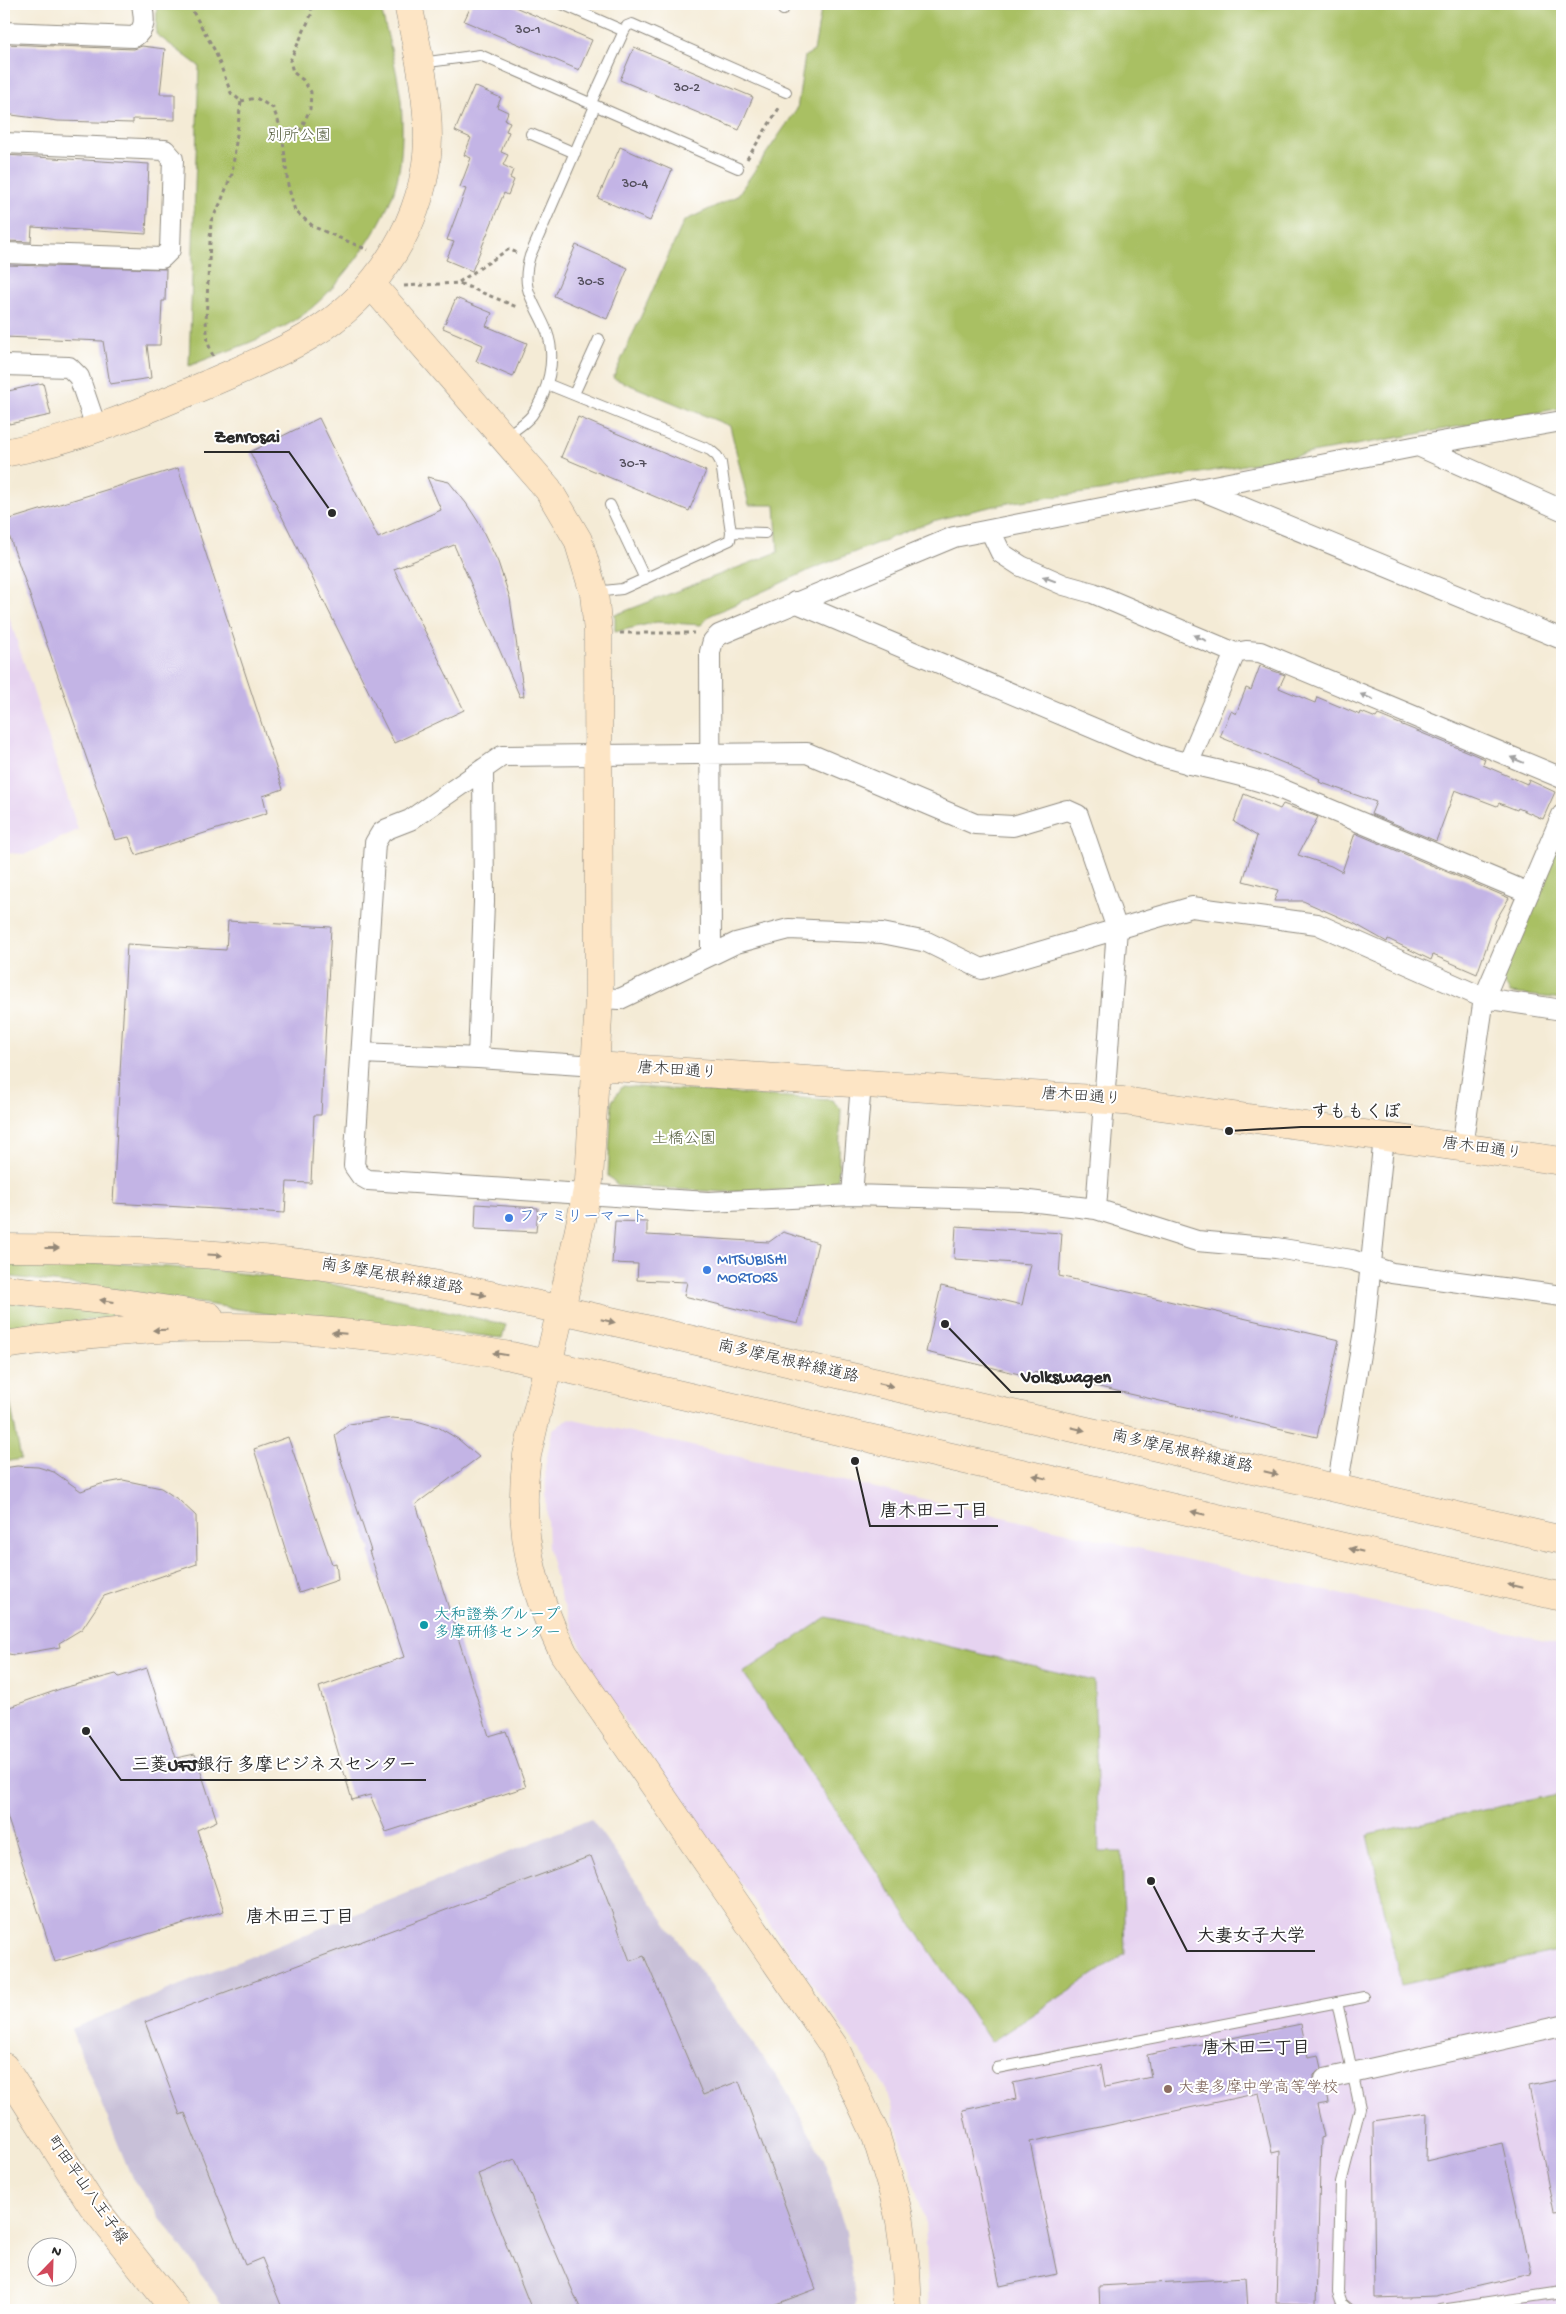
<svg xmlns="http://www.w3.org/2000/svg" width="1566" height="2314" font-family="'Gochi Hand','Klee One',sans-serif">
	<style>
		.built { fill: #e6d3f0 }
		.industrial { fill: #c8c0d8 }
		.green { fill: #a9c064; stroke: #6a7648 }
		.building { fill: #c3b4e5 }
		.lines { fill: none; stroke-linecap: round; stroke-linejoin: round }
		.lane-casing { stroke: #908b80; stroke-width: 12 }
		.street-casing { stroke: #908b80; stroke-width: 22 }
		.secondary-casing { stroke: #908b80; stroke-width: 29 }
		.path { stroke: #908b80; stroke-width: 3; stroke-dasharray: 4 4; stroke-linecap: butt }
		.lane { stroke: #fff; stroke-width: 10 }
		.street { stroke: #fff; stroke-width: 20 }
		.secondary { stroke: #fde5c5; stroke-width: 28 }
		.oneway { fill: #a0a0a0 }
		.oneway2 { fill: #948878 }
		.shop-dot { fill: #3f7fe0; stroke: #fff; stroke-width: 2 }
		.culture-dot { fill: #0f9aa8; stroke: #fff; stroke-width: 2 }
		.education-dot { fill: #8d6e63; stroke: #fff; stroke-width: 2 }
		.labels { text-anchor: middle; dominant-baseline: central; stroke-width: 4; stroke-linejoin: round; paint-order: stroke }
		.number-label { font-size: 14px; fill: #514d5a }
		.park-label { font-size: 16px; fill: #575f3f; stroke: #fff }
		.street-label { font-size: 16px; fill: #2b2b2b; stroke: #fff }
		.shop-label { font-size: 16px; fill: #366cbe; stroke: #fff; text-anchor: start }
		.culture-label { font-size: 16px; fill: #0d838f; stroke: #fff; text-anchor: start }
		.education-label { font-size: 16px; fill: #785e54; stroke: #fff; text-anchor: start }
		.neighbourhood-label { font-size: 18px; font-weight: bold; fill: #2b2b2b; stroke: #fff }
		.leader { fill: none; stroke: #2b2b2b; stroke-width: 2 }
		.callout-dot { fill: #2b2b2b; stroke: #fff; stroke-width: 2 }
		.callout-label { font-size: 18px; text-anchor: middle; font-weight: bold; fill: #2b2b2b; stroke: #fff; stroke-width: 4; stroke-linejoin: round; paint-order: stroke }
	</style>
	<rect width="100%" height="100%" fill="#fff"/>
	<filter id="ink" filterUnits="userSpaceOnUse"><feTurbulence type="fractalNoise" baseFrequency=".02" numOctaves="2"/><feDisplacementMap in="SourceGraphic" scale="10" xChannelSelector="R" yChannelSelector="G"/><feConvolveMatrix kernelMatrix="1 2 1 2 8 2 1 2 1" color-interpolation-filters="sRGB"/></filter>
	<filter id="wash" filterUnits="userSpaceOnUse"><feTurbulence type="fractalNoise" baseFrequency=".0096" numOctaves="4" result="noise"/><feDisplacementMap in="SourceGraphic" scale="20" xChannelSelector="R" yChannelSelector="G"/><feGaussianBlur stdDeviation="1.12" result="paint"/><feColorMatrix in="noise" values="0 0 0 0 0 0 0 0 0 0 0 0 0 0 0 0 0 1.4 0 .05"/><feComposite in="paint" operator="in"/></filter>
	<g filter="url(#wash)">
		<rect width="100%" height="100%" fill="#f4ebd6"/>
		<!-- built -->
		<path class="built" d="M4,601L78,830L26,854L4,853Z
			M569,1418L1562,1645V2310H929L925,2220L885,2086L593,1676L561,1599L548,1548L545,1467L552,1431Z"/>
		<!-- industrial -->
		<path class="industrial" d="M591,1819L784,2087L824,2160L846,2233L856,2304L854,2310H226L132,2178L71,2029Z"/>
		<!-- green -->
		<path class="green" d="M157,4H380C387,35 397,68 401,100C403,127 403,165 394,191C380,233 335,294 297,319C264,340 225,351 189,366L199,66L156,34Z
			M822,4H1562V408L1100,491L1013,502L972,511L933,521L812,569L709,616L701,625L657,622L615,632V615L778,552L775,505H749L730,426L613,378L684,221L737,196L797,109L805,56L814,51Z
			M1562,835V999L1510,993L1501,977Z
			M623,1086L832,1100L841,1109L838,1179L826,1189L724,1192L619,1186L608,1176L612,1101Z
			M110,1263L211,1270L327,1283L506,1325L502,1338L410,1327L300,1319L119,1290L4,1276V1265Z
			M4,1301L111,1312L112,1317L4,1331Z
			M4,1381H6L21,1459L4,1462Z
			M827,1617L1094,1681L1099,1852H1122L1125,1953L991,2042L743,1673Z
			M1562,1793V1950L1401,1985L1368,1835Z"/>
		<g id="blocks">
			<!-- building -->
			<path class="building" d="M472,4H508L592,40L579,70L464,21Z
				M4,44L134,49L142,46L165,49L160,94H175V120L133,119V123L58,121L4,114Z
				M634,47L753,97L739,130L620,80Z
				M474,86L501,98L497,107L508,112L505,120L510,122L506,131L509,132L501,152L508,155L503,165L513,170L510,178L514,180L508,195L504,193L472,271L446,260L454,242L447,240L466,189L460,187L471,158L464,155L471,138L455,131Z
				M620,147L672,170L650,221L598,198Z
				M5,155L149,164L146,234L32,227L31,242L7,241L8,227H4Z
				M576,245L628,268L607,319L554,296Z
				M6,265L166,269L165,301H162L160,345H147L151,378L110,384L103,341L4,337Z
				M456,298L492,313L486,326L527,343L513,377L476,361L483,345L443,328Z
				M43,383L51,415L9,424L4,392Z
				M578,417L706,471L689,511L561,457Z
				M319,418L378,538L441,510L427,477L449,482L466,503L479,523L498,562L510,598L524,696L520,697L454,545L394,569L464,710L394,743L250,452Z
				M178,468L283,789L263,796L267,813L136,855L129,837L115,840L4,521Z
				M1260,666L1285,675L1279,688L1315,703L1317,697L1360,715L1361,712L1376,718L1378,715L1485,759L1483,765L1527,784L1529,780L1555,792L1543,819L1518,808L1517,810L1499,803L1497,806L1455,790L1436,841L1371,814L1376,802L1319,782L1320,779L1298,769L1220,737L1231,711L1236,714L1246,688L1251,690Z
				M1244,794L1280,809L1283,804L1318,817L1298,855L1331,866L1342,872L1355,833L1509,898L1496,920L1477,974L1433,955L1431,960L1388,939L1387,942L1355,924L1303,901H1274L1278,890L1243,881L1257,836L1234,822Z
				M228,921L331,927L321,1115H314L311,1183L287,1182L285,1213L113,1203L127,944L226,950Z
				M476,1204L538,1208L536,1232L475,1229Z
				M615,1221L647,1222V1235L769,1242L783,1232L818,1243L798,1324L684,1296L687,1282L637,1280L638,1264L612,1263Z
				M956,1226L1062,1233L1059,1276L1339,1340L1317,1437L1034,1372L1032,1377L926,1352L941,1286L1022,1305L1031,1264L954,1259Z
				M392,1418L413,1420L438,1427L458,1439L479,1457L416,1504L489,1736L506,1731L526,1787L386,1832L370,1795L352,1800L319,1687L404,1657L369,1551H371L340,1457L335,1435L349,1424Z
				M288,1437L332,1564L336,1563L338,1580L299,1593L254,1449Z
				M17,1466L38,1467L54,1472L81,1491L101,1484L123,1480L161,1488L179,1500L196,1516L197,1564L104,1596L82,1629L59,1643L60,1647L14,1655L4,1653V1468Z
				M147,1668L176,1758L195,1754L217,1821L197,1830L224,1911L55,1962L4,1807V1709L63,1688L116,1674L119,1677Z
				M591,1856L630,1961L644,1956L703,2095L739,2081L816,2289L760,2310H581L515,2159L478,2174L532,2310H283L262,2258L245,2265L185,2113L180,2115L145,2022Z
				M1301,2024L1308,2057L1319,2055L1322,2068L1314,2075V2082L1317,2087L1327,2091L1329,2103L1317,2105L1324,2137L1321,2138L1316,2304L1276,2303L1280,2151L1272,2153L1259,2093L1030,2142L1057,2274L1000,2286L963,2110L1016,2099L1013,2083L1101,2065L1105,2087L1151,2077L1147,2055Z
				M1562,2079V2212L1554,2213L1529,2086Z
				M1427,2113L1426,2161L1502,2143L1532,2274L1436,2296L1375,2298L1373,2121Z
				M1246,2278L1248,2310H1100L1099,2286Z"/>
		</g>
	</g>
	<g filter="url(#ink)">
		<use href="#blocks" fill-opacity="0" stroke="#908b80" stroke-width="1"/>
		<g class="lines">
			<defs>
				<path id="lane" d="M562,4L624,31
					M783,10L785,4
					M421,63L480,55L738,168
					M591,103L624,31L627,26L632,24L786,92
					M531,134L575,153
					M547,384L710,450L717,456L721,463L731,532L730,540L622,589L595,592
					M574,394L599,339
					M505,437C514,430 525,424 532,415C548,392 557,359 547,332C536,303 519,291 530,256L595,106
					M610,505L645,579
					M731,532L765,533
					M1337,2002L1360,2108L1341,2183L1338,2292L1342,2303L1350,2310
					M997,2068L1364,1997
					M1441,2310L1562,2292"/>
				<path id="street" d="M4,32L134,37C147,28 144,18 142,4
					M4,143L165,150L173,159L170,250L162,258L4,253
					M4,365L69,367L79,377L97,430
					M1418,446L1562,510
					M1196,488L1562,639
					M990,530L1001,553L1021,566L1064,585L1093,593L1235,653L1246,651L1260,652L1562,778
					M795,602L1157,755C1196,767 1236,772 1274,786L1529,893
					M1188,764L1235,653
					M711,955L710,652L713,641L719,635L954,537L1418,446L1562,421
					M599,998L620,999L736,943L789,929L882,933L927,942L982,969L1192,907L1317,924L1484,998L1562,1010
					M361,1053L478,1058L596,1066
					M478,1058L484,902L483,769
					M1462,1147L1484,998L1562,815
					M852,1195L861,1084
					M1096,1209L1117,929L1078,815L1067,810L1013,826L975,824L807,753L502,756L410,820L387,829L381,833L375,843L354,1166L361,1176L368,1180L708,1202L852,1195L1021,1200L1096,1209L1197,1241L1276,1248L1352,1260L1392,1273L1562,1296
					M1337,1488L1364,1331L1384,1137
					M1325,2079L1562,2026"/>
				<path id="secondary" d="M371,284L548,489L578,540L594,593L598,632L599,998L589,1181L574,1253L527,1455C517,1528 531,1588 564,1654L835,2048L875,2133L893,2192L900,2221L906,2269L908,2310
					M4,453C77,440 142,412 210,383C244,368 277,355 309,336C378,296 427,218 428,138C428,92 417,48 408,4
					M596,1066L1123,1101L1562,1161
					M4,1248C115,1248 228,1252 338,1268C507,1293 672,1336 838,1374C1080,1429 1321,1485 1562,1540
					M4,1289L103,1300L209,1316
					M4,1345C99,1331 199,1323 296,1329C368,1334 440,1345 511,1356L1562,1597
					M4,2067L92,2205L175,2310"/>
			</defs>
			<!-- lane casing -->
			<use href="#lane" class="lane-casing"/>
			<!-- street casing -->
			<use href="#street" class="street-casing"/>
			<!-- secondary casing -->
			<use href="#secondary" class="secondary-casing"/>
			<!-- path -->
			<path class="path" d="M191,4L192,10L215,51L231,93L241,101L232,174L220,204L211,221L206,321L208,343L213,356
				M241,101L256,98L273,108L282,131L288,185L295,211L314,227L368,250
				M282,131L301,129L310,109L311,92L303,80L293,72L290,61L312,13L311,4
				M747,159L781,105
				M459,282L509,249L517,253
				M404,286L459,283L517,307
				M620,633H694"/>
			<!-- lane -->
			<use href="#lane" class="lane"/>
			<!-- street -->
			<use href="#street" class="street"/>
			<!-- secondary -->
			<use href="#secondary" class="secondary"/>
		</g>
		<!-- one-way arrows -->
		<defs><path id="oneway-solid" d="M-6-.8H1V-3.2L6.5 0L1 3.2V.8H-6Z" transform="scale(1.25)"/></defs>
		<g class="oneway">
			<use href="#oneway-solid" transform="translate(1049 579) rotate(-159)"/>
			<use href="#oneway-solid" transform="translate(1200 638) rotate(-157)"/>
			<use href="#oneway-solid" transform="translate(1367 697) rotate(-157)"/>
			<use href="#oneway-solid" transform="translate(1517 760) rotate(-157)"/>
		</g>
		<g class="oneway2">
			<use href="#oneway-solid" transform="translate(52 1248)"/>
			<use href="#oneway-solid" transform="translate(215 1255) rotate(3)"/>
			<use href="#oneway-solid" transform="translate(479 1294) rotate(12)"/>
			<use href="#oneway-solid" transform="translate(107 1301) rotate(-172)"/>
			<use href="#oneway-solid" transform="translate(608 1321) rotate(13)"/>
			<use href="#oneway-solid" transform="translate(160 1330) rotate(178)"/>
			<use href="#oneway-solid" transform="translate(339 1333) rotate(-175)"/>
			<use href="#oneway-solid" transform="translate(500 1354) rotate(-171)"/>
			<use href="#oneway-solid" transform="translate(886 1385) rotate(13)"/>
			<use href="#oneway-solid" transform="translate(1078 1429) rotate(13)"/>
			<use href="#oneway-solid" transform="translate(1271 1473) rotate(13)"/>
			<use href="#oneway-solid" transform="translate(1040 1477) rotate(-167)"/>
			<use href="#oneway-solid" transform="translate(1198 1513) rotate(-167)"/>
			<use href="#oneway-solid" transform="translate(1356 1550) rotate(-167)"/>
			<use href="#oneway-solid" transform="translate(1515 1586) rotate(-167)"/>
		</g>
	</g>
	<!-- markers -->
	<g class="shop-dot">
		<circle cx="509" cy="1218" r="5"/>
		<circle cx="707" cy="1270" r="5"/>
	</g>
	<circle class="culture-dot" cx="424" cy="1625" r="5"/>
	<circle class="education-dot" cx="1168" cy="2089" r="5"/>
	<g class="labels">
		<!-- number labels -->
		<g class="number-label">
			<text x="528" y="30">30-1</text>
			<text x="687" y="88">30-2</text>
			<text x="635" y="184">30-4</text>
			<text x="591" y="282">30-5</text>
			<text x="633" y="464">30-7</text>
		</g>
		<!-- park labels -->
		<g class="park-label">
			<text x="299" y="137">別所公園</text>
			<text x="684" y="1140">土橋公園</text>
		</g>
		<!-- street labels -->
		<g class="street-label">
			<text transform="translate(677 1072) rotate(4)">唐木田通り</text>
			<text transform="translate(1081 1098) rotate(4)">唐木田通り</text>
			<text transform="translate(1482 1150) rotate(8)">唐木田通り</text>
			<text transform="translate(392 1278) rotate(10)">南多摩尾根幹線道路</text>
			<text transform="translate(788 1363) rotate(13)">南多摩尾根幹線道路</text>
			<text transform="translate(1182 1453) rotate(13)">南多摩尾根幹線道路</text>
			<text transform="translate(86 2191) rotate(55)">町田平山八王子線</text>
		</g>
		<!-- shop labels -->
		<g class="shop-label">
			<text x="519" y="1218">ファミリーマート</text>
			<text x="717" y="1261">MITSUBISHI<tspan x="717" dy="18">MORTORS</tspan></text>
		</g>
		<!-- culture labels -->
		<g class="culture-label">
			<text x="434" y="1616">大和證券グループ<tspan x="434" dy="18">多摩研修センター</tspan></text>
		</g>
		<!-- education labels -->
		<g class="education-label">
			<text x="1178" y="2089">大妻多摩中学高等学校</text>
		</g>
		<!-- neighbourhood labels -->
		<g class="neighbourhood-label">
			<text x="300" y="1918">唐木田三丁目</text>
			<text x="1256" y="2049">唐木田二丁目</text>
		</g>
	</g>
	<!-- callouts -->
	<path class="leader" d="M332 513L289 452H204M1229 1131L1301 1127H1411M945 1324L1011 1392H1121M855 1461L870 1526H998M86 1731L121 1780H426M1151 1881L1187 1951H1315"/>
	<g class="callout-dot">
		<circle cx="332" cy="513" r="5"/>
		<circle cx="1229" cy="1131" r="5"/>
		<circle cx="945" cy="1324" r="5"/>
		<circle cx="855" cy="1461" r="5"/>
		<circle cx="86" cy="1731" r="5"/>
		<circle cx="1151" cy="1881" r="5"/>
	</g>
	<g class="callout-label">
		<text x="247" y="442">Zenrosai</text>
		<text x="1356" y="1117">すももくぼ</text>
		<text x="1066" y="1382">Volkswagen</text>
		<text x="934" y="1516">唐木田二丁目</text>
		<text x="274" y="1770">三菱UFJ銀行 多摩ビジネスセンター</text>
		<text x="1251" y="1941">大妻女子大学</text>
	</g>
	<!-- margin -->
	<rect width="1566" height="2314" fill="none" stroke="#fff" stroke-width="20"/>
	<!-- north arrow -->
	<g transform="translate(52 2262) rotate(23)"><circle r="24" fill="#ffffff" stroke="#aaaaaa"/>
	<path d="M0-4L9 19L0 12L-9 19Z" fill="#d1495b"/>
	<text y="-8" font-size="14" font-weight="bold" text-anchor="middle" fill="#2b2b2b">N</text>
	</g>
</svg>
